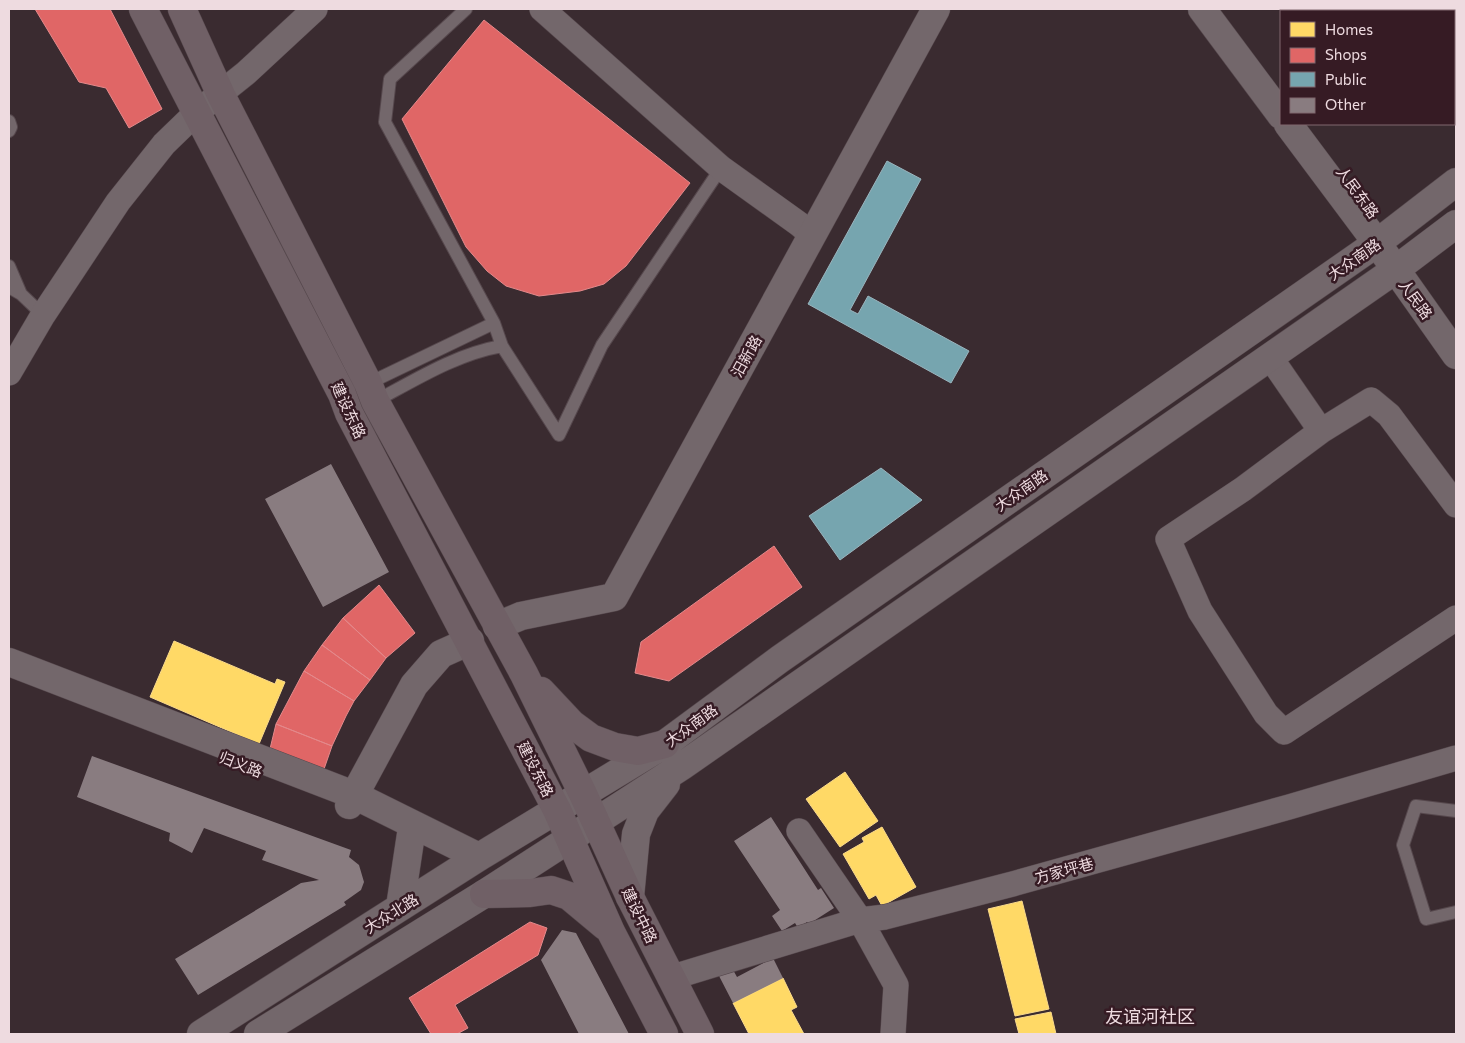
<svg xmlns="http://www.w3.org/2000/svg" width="1465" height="1043" font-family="Commissioner,'Noto Sans SC',sans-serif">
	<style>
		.homes { fill: #ffd966; stroke: #fada8b }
		.shops { fill: #e06666; stroke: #e4898b }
		.public { fill: #76a5af; stroke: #9ab5be }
		.building { fill: #897c80 }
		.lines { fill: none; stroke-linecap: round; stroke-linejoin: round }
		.lane-casing { stroke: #56484d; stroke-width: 14 }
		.street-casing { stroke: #56484d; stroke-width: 26 }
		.secondary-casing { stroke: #56484d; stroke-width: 29 }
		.primary-casing { stroke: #56484d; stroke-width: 29 }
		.lane { stroke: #73676b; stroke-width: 12 }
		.street { stroke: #73676b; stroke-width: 25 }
		.secondary { stroke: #73676b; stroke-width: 28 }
		.primary { stroke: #706066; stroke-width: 28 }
		.labels { text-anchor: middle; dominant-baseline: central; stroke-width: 5; stroke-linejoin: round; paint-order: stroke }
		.street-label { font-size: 15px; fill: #eedbe0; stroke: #361b24 }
		.quarter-label { font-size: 18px; fill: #eedbe0; stroke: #361b24 }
	</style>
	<rect width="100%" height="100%" fill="#3a2b30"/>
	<!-- homes -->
	<path class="homes" d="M174,641L275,684L277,679L285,682L259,744L150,697Z
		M845,772L878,821L840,847L806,799Z
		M882,827L916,887L882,906L876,895L869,899L843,854L864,842L862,838Z
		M1022,901L1049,1009L1015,1016L988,909Z
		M783,978L797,1007L791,1010L804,1034H749L733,1003Z
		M1051,1012L1056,1034H1019L1015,1019Z"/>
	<!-- shops -->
	<path class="shops" d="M35,9H110L162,109L129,128L106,88L79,82Z
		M484,20L690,183L626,266L604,284L580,291L539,296L506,286L487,271L466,247L402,119Z
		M774,546L802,587L669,681L635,673L641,642Z
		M379,585L415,633L386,658L343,618Z
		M343,618L386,658L370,680L322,645Z
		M322,645L370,680L354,701L304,671Z
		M304,671L354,701L346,716L332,746L276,724Z
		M276,724L332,746L323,772L269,753Z
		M530,922L547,928L538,955L455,1005L468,1028L457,1034H431L409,998Z"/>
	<!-- public -->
	<path class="public" d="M887,161L921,179L850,310L858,314L868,296L969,351L951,383L808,304Z
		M881,468L922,500L840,560L809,516Z"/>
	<!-- building -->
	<path class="building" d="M331,464L389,572L323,607L265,499Z
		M92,756L351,850L349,857L359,865L364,882L361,890L344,902L346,905L198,995L175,959L301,883L319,880L262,860L266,851L204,828L192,853L169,841L170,833L77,797Z
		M771,817L818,890L821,888L834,908L809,924L807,922L798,928L795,923L782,931L772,916L780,910L734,841Z
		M562,930L576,933L629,1034H579L541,960Z
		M773,958L783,978L733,1003L718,974L732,968L737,977Z"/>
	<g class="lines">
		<defs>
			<path id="lane" d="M466,9L390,79L385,122L494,323L502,346L559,435L602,345L721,168
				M9,121L11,127L9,131
				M9,266L21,294
				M9,287L21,294L43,315
				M365,385L494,323
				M374,402C415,380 456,354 502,346
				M1456,811L1416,806L1403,845L1426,919L1456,912"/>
			<path id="street" d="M542,9L721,168L799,224L812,235
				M1270,357L1321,431
				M9,373L43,315L118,202L164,144L196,113L246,73L315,9
				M1456,505L1389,415L1371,400L1321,431L1243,489L1168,539L1200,611L1266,714L1284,732L1456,618
				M799,831L860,920L896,985L893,1034
				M670,978L860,920L885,917L1016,883L1289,807L1456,758"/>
			<path id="secondary" d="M1202,9L1281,115
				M1288,124L1377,243L1456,355
				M497,626L521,616L614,597L936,9
				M9,662L354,795L479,857
				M349,805L414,685L441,654L470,641
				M630,897L636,834L645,811L666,784
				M400,907L411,834
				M201,1034L479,857L665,744L780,659L1377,243L1456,182
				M258,1034L484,894L682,766L1395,270L1456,224"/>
			<path id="primary" d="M143,9L342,394L349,413L557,810L611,932L664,1034
				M182,9L221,95L368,383L375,401L524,674L583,794L630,897L700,1034
				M541,691L572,724L591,738L615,747L638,751L665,744
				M484,894L530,893L551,890L569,896L605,926"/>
		</defs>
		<!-- lane casing -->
		<use href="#lane" class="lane-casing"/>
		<!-- street casing -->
		<use href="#street" class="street-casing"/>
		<!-- secondary casing -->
		<use href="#secondary" class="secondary-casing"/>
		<!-- primary casing -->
		<use href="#primary" class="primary-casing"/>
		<!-- lane -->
		<use href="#lane" class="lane"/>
		<!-- street -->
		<use href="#street" class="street"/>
		<!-- secondary -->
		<use href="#secondary" class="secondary"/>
		<!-- primary -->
		<use href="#primary" class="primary"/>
	</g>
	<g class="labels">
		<!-- street labels -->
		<g class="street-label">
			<text transform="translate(1358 192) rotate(54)">人民东路</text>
			<text transform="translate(1354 259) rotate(-35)">大众南路</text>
			<text transform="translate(1416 299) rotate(54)">人民路</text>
			<text transform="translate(746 356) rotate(-61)">汨新路</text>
			<text transform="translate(349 410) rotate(65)">建设东路</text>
			<text transform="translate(1021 490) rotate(-35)">大众南路</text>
			<text transform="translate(691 725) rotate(-36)">大众南路</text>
			<text transform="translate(241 764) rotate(21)">归义路</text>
			<text transform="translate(536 769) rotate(63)">建设东路</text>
			<text transform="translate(1064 870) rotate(-15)">方家坪巷</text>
			<text transform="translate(391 913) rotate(-32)">大众北路</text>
			<text transform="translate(640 915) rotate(64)">建设中路</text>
		</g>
		<!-- quarter labels -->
		<g class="quarter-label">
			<text x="1150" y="1016">友谊河社区</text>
		</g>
	</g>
	<!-- border -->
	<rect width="1465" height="1043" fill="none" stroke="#eedbe0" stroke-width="20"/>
	<!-- legend -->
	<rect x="1280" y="10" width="175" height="115" fill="#361b24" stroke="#80686f"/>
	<rect x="1290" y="22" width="25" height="15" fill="#ffd966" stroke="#80686f"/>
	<text x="1325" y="35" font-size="15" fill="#eedbe0">Homes</text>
	<rect x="1290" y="48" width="25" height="15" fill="#e06666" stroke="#80686f"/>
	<text x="1325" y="60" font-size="15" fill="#eedbe0">Shops</text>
	<rect x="1290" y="72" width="25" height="15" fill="#76a5af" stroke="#80686f"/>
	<text x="1325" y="85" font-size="15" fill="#eedbe0">Public</text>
	<rect x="1290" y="98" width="25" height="15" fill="#897c80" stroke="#80686f"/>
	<text x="1325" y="110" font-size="15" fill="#eedbe0">Other</text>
</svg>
